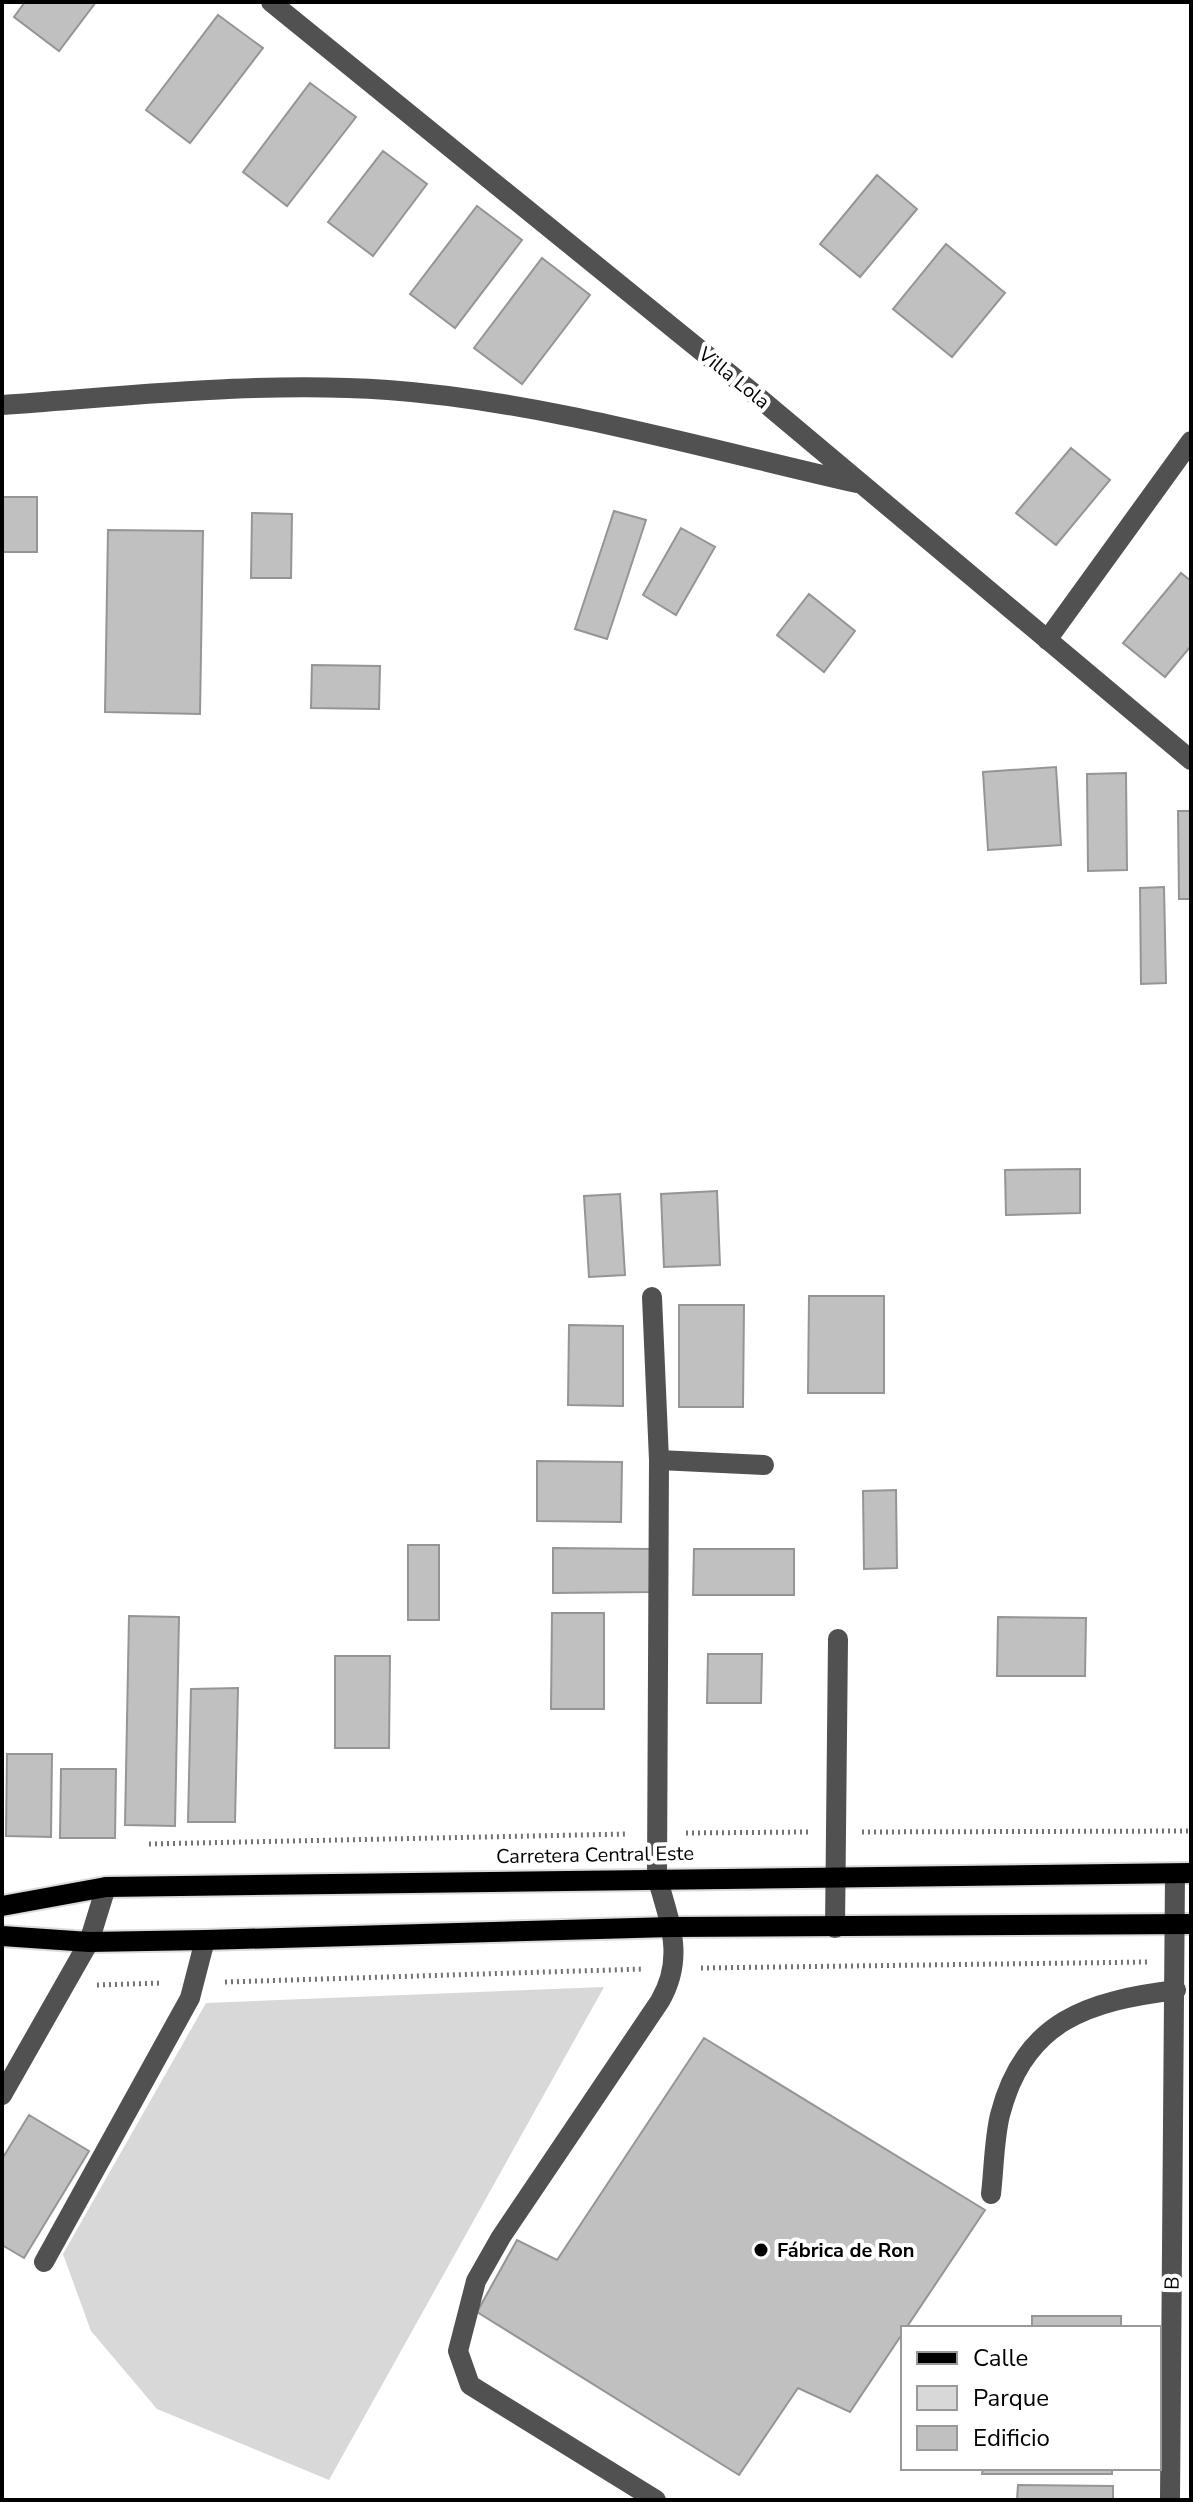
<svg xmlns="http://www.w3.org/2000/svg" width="1193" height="2502" font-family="'Nunito Sans',sans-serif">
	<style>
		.green { fill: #d8d8d8 }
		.building { fill: #c0c0c0; stroke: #959595; stroke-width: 2 }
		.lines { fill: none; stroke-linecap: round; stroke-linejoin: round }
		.major-casing { stroke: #dbdbdb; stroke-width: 24 }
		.path { stroke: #737373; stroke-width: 5; stroke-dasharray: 2 4; stroke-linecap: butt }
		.minor { stroke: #515151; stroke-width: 20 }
		.major { stroke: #000; stroke-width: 20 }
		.poi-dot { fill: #000; stroke: #fff; stroke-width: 3 }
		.labels { text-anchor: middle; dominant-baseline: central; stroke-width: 8; stroke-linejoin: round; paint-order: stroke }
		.street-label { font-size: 20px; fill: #000; stroke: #fff }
		.poi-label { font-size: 20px; font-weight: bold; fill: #000; stroke: #fff; text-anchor: start }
	</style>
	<rect width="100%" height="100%" fill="#fff"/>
	<!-- green -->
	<path class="green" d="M604,1987L329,2480L157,2409L91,2331L63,2254L206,2003Z"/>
	<!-- building -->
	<path class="building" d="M25,2H96L59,51L14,17Z
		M218,15L263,48L190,143L146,110Z
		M310,83L356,117L287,206L243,172Z
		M383,151L427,184L373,256L328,222Z
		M877,175L917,209L860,277L820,244Z
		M477,206L522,240L455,328L410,294Z
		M946,244L1005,293L952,357L893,309Z
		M542,258L590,295L522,384L474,348Z
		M1071,448L1110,480L1056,545L1016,513Z
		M2,497H37V552H2Z
		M614,511L646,520L607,639L575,629Z
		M252,513L292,514L291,578H251Z
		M681,528L715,547L676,615L643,595Z
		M108,530L203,531L200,714L105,712Z
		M1181,573L1191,581V646L1165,677L1123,643Z
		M809,594L855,631L824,672L777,635Z
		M312,665L380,666L379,709L311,708Z
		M1056,767L1061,845L988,850L983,772Z
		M1126,773L1127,870L1088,871L1087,774Z
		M1178,811H1191V899H1179Z
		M1164,887L1166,983L1141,984L1140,888Z
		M1080,1169V1213L1006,1215L1005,1170Z
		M717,1191L720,1265L664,1267L661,1194Z
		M620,1194L625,1275L589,1277L584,1196Z
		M809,1296H884V1393H808Z
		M679,1305H744L743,1407H679Z
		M569,1325L623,1326V1406L568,1405Z
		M537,1461L622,1462L621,1522L537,1521Z
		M896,1490L897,1568L864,1569L863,1491Z
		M408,1545H439V1620H408Z
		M553,1548L652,1549V1592L553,1593Z
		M694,1549H794V1595H693Z
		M552,1613H604V1709H551Z
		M129,1616L179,1617L175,1826L125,1825Z
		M998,1617L1086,1618L1085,1676H997Z
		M708,1654H762L761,1703H707Z
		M335,1656H390L389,1748H335Z
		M238,1688L235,1822H188L191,1689Z
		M7,1754H52L51,1837L6,1836Z
		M61,1769H116L115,1838H60Z
		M704,2038L985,2210L850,2412L798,2388L739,2475L477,2312L517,2240L557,2260Z
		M29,2115L89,2151L24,2258L2,2245V2159Z
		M1032,2316H1121V2328H1032Z
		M983,2468H1112V2474H982Z
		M1018,2485L1113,2486V2500H1017Z"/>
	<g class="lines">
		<defs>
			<path id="major" d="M2,1906L106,1887L1191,1873
				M2,1936L89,1942L205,1940L671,1927L1191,1924"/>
		</defs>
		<!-- major casing -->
		<use href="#major" class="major-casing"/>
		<!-- path -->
		<path class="path" d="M862,1832L1191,1831
			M686,1833L808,1832
			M149,1844L628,1834
			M701,1968L1147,1962
			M225,1982L643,1969
			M97,1985L163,1983"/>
		<!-- minor -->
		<path class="minor" d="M271,2L752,392L1191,760
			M2,405C130,396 260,381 388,390C542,401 706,449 857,483
			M1047,640L1191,441
			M652,1297L659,1460L657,1877C670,1923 685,1958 660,2001L501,2237L476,2281L458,2351L470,2385L656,2500
			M659,1460L764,1465
			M835,1928L838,1639
			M2,2095L89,1942L106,1887
			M991,2194C994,2168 994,2140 1000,2115C1024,2020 1089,2001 1176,1990
			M44,2262L190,1998L205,1940
			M1170,2500L1175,1874"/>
		<!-- major -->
		<use href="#major" class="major"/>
	</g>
	<!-- markers -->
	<circle class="poi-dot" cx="761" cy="2250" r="8"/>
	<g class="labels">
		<!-- street labels -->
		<g class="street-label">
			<text transform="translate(734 378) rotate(39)">Villa Lola</text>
			<text transform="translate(595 1855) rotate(-1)">Carretera Central Este</text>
			<text transform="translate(1172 2283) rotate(-89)">B</text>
		</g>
		<!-- poi labels -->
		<g class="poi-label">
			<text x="777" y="2250">Fábrica de Ron</text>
		</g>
	</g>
	<!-- border -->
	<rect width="1193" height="2502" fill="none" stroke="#000000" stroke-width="8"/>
	<!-- legend -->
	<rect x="901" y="2326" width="260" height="144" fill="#ffffff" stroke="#999999" stroke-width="2"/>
	<rect x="917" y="2352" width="40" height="12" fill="#000000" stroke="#999999" stroke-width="2"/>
	<text x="973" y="2366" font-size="24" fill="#000000">Calle</text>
	<rect x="917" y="2386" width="40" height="24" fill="#d8d8d8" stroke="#999999" stroke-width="2"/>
	<text x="973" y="2406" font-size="24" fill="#000000">Parque</text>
	<rect x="917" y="2426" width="40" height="24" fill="#c0c0c0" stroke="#999999" stroke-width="2"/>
	<text x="973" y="2446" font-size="24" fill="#000000">Edificio</text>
</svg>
